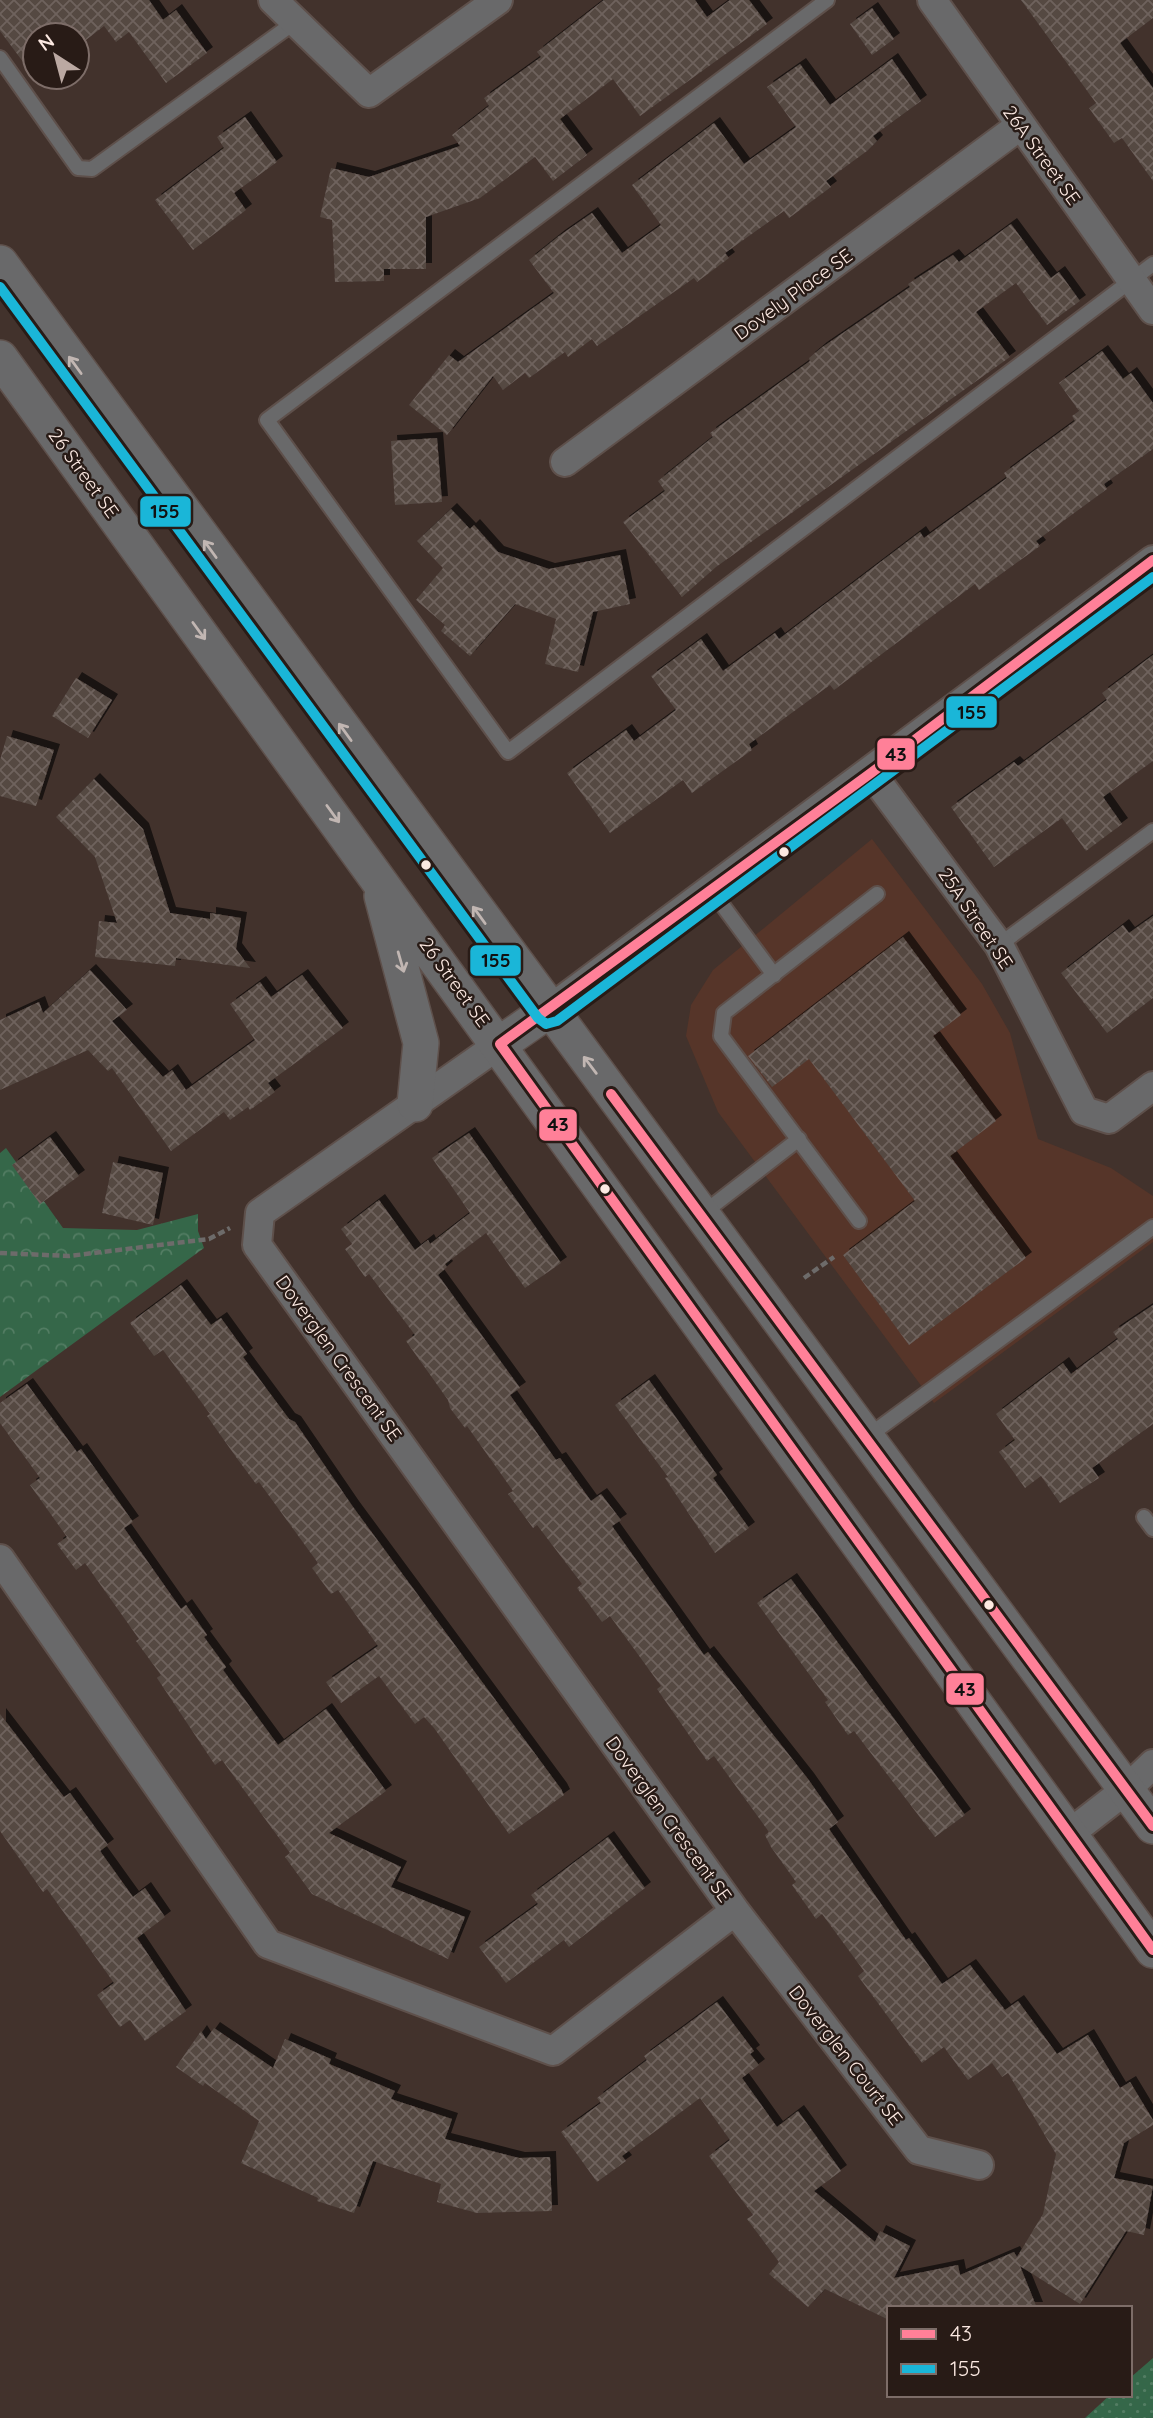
<svg xmlns="http://www.w3.org/2000/svg" width="1153" height="2418" font-family="Quicksand,sans-serif">
	<style>
		.built { fill: #563529 }
		.grass { fill: url(#grass-dots) }
		.park { fill: url(#park-crowns) }
		.building { fill: url(#building-cross-hatch); filter: url(#shadow) }
		.lines { fill: none; stroke-linecap: round; stroke-linejoin: round }
		.service-casing { stroke: #5e504b; stroke-width: 18 }
		.minor-casing { stroke: #5e504b; stroke-width: 32 }
		.tertiary-casing { stroke: #5e504b; stroke-width: 38 }
		.path { stroke: #6d6b6a; stroke-width: 4.5; stroke-dasharray: 7 3.5; stroke-linecap: butt }
		.service { stroke: #69696a; stroke-width: 14 }
		.minor { stroke: #69696a; stroke-width: 28 }
		.tertiary { stroke: #69696a; stroke-width: 35 }
		.bus-1-casing { stroke: #281b16; stroke-width: 16 }
		.bus-2-casing { stroke: #281b16; stroke-width: 16 }
		.bus-1 { stroke: #ff8098; stroke-width: 10 }
		.bus-2 { stroke: #1ab6d8; stroke-width: 10 }
		.oneway { stroke: #c1b6b2 }
		.bus-dot { fill: #fce9e2; stroke: #281b16; stroke-width: 2.5 }
		.labels { text-anchor: middle; dominant-baseline: central; stroke-width: 5; stroke-linejoin: round; paint-order: stroke }
		.street-label { font-size: 19px; fill: #fce9e2; stroke: #281b16 }
		.line-badge { stroke: #281b16; stroke-width: 2.5 }
		.pale-badge-label { font-size: 19px; text-anchor: middle; font-weight: bold; fill: #111 }
	</style>
	<defs>
		<pattern id="grass-dots" width="8" height="8" patternUnits="userSpaceOnUse" patternTransform="scale(1.75)"><rect width="8" height="8" fill="#356749"/><path d="M2 2h.1M6 6h.1" fill="none" stroke="#537d63" stroke-width="1.8" stroke-linecap="round"/></pattern>
		<pattern id="park-crowns" width="20" height="18" patternUnits="userSpaceOnUse" patternTransform="scale(1.75)"><rect width="20" height="18" fill="#356749"/><path d="M2 6a3 3 0 1 1 6 0M12 15a3 3 0 1 1 6 0" fill="none" stroke="#537d63"/></pattern>
		<pattern id="building-cross-hatch" width="8" height="8" patternUnits="userSpaceOnUse" patternTransform="scale(1.75)"><rect width="8" height="8" fill="#544842"/><path d="M0 0l8 8M0 8l8-8" fill="none" stroke="#6e625d"/></pattern>
		<filter id="shadow"><feDropShadow dx="6" dy="-6" stdDeviation="0" flood-color="#0009"/></filter>
	</defs>
	<rect width="100%" height="100%" fill="#42322c"/>
	<!-- built -->
	<path class="built" d="M872,839L982,984L1010,1033L1038,1139L1111,1168L1153,1196V1242L934,1403L718,1112L686,1036L691,1005L713,970Z"/>
	<!-- grass -->
	<path class="grass" d="M1153,2358V2418H1085L1110,2395H1130V2378Z"/>
	<!-- park -->
	<path class="park" d="M6,1148L63,1228L137,1230L198,1214V1231L204,1248L0,1397V1153Z"/>
	<!-- building -->
	<path class="building" d="M0,0H149L163,20L176,10L207,53L166,83L129,32L116,42L104,26L77,47V35H35V78L0,31Z
		M604,0H695L707,17L730,0H749L767,24L640,116L613,79L560,119L587,155L553,181L535,157L480,198L426,217V269H384V281L335,282L332,220L320,217L331,168L369,177L460,146L452,135L489,106L484,98L541,57L537,52Z
		M1021,0H1153V18L1120,43L1153,88V181L1122,138L1114,143L1089,108L1096,103Z
		M872,8L894,39L872,55L850,24Z
		M892,59L921,101L873,136L877,141L867,151L826,181L831,187L789,218L784,211L725,253L729,258L697,282L694,278L597,346L592,339L568,357L565,352L529,378L525,373L503,390L493,376L447,435L409,405L449,355L458,362L554,293L529,260L559,236L592,213L622,253L661,225L632,185L714,123L744,164L796,127L767,87L800,64L830,105Z
		M245,117L277,162L234,193L246,210L193,250L155,200L224,148L217,137Z
		M1011,224L1051,278L1059,272L1080,301L1047,325L1016,283L976,312L1010,357L716,567L682,597L623,522L665,491L658,481L713,437L710,433L810,361L809,358L821,348L910,287L908,284L953,255L959,262Z
		M1102,351L1123,379L1131,373L1153,403V449L1104,484L1107,489L1036,541L1040,546L979,590L975,584L834,690L830,685L749,744L752,750L692,793L683,780L610,833L567,773L626,730L634,741L676,710L651,676L701,639L723,671L775,633L779,639L920,532L924,538L1007,478L1004,473L1075,421L1072,416L1079,411L1059,383Z
		M437,438L442,502L395,505L391,441Z
		M451,509L470,529L474,525L498,552L549,569L620,555L630,604L593,612L578,672L545,664L556,619L515,604L470,656L441,631L445,625L416,600L443,568L417,541Z
		M1153,655V761L1103,797L1122,824L1086,851L1062,818L994,867L951,807L1014,762L1018,766L1107,700L1102,693Z
		M76,678L112,700L88,738L52,716Z
		M7,736L54,750L36,806L0,796V760Z
		M94,779L143,829L170,913L210,919V913L241,918L236,949L250,968L176,958L175,966L95,957L99,921L117,923L95,857L56,817Z
		M1153,916V998L1107,1033L1061,973L1123,925L1129,933Z
		M903,937L961,1015L933,1036L996,1121L950,1156L1026,1258L909,1345L843,1255L915,1201L809,1059L772,1087L748,1056Z
		M90,970L127,1010L112,1021L163,1077L172,1070L186,1090L255,1040L230,1004L260,982L271,997L302,975L343,1028L268,1083L275,1092L250,1110L248,1107L230,1120L224,1112L171,1151L112,1068L108,1071L88,1050L0,1090V1020L39,1002L43,1013Z
		M469,1133L561,1263L525,1288L486,1233L445,1264L447,1267L438,1275L520,1388L510,1395L556,1460L560,1458L591,1501L601,1494L621,1520L612,1526L704,1655L708,1652L808,1779L838,1822L829,1829L906,1940L909,1938L942,1984L970,1965L1005,2010L1018,2001L1057,2054L1088,2035L1120,2088L1130,2082L1153,2120V2125L1124,2143L1114,2178L1153,2186L1144,2235L1126,2231L1080,2304L1020,2266L1037,2308H889V2320L825,2289L808,2307L769,2274L779,2262L747,2219L753,2215L709,2156L730,2140L700,2098L622,2156L626,2161L597,2182L561,2132L601,2103L597,2098L647,2060L644,2056L717,2002L754,2051L750,2054L759,2065L742,2078L777,2127L798,2111L841,2171L814,2191L875,2242L880,2231L910,2246L894,2278L958,2265L960,2275L1014,2252L1017,2257L1043,2214L1056,2154L1008,2073L1002,2077L992,2063L968,2080L944,2047L922,2063L858,1976L864,1971L822,1914L816,1919L792,1885L796,1882L771,1847L765,1835L769,1832L714,1756L707,1761L657,1689L661,1686L610,1616L602,1622L577,1588L582,1584L537,1525L533,1528L508,1494L513,1491L467,1426L465,1428L450,1408L448,1400L406,1341L415,1335L369,1274L365,1277L345,1249L352,1244L341,1229L379,1200L415,1250L428,1240L430,1244L470,1213L432,1158Z
		M50,1137L79,1176L40,1204L12,1165Z
		M113,1162L163,1173L153,1225L102,1213Z
		M181,1285L211,1325L221,1318L247,1354L243,1357L289,1419L295,1422L353,1507L561,1789L564,1795L509,1834L434,1728L424,1717L415,1724L379,1676L341,1703L326,1682L378,1646L338,1590L331,1594L312,1568L318,1563L259,1482L256,1484L236,1457L207,1416L210,1414L163,1350L154,1356L130,1323Z
		M1153,1305V1424L1092,1468L1099,1478L1060,1503L1041,1476L1025,1488L999,1452L1015,1440L996,1414L1063,1363L1071,1374L1118,1339L1113,1332Z
		M649,1380L717,1475L713,1478L749,1528L715,1553L665,1478L668,1477L615,1405Z
		M27,1384L77,1452L81,1449L133,1522L124,1528L181,1609L186,1605L207,1635L204,1637L226,1667L223,1670L278,1745L326,1709L386,1791L329,1833L401,1867L391,1887L465,1917L448,1959L312,1894L285,1857L290,1853L222,1760L215,1765L157,1678L161,1675L136,1641L139,1639L85,1563L76,1570L57,1544L67,1537L30,1485L40,1478L0,1423V1403Z
		M791,1579L965,1815L935,1837L854,1731L848,1735L825,1702L828,1700L757,1603Z
		M0,1714L64,1797L70,1793L108,1845L100,1851L133,1897L145,1888L165,1917L137,1938L186,2011L145,2041L130,2020L120,2027L97,1995L114,1983L47,1889L43,1892L0,1831Z
		M608,1837L645,1888L569,1947L564,1940L506,1983L479,1947L538,1904L531,1895Z
		M214,2028L273,2068L285,2039L331,2059L329,2064L395,2091L391,2099L452,2119L445,2139L519,2158L550,2157L552,2211L477,2213L437,2202L441,2184L373,2161L354,2213L317,2201L318,2198L241,2163L259,2121L205,2083L203,2086L176,2067L201,2031L206,2039Z"/>
	<g class="lines">
		<defs>
			<path id="service" d="M827,0L267,420L508,752L1153,264
				M0,58L78,168L92,169L295,22
				M712,891L774,975
				M999,945L1153,831
				M702,1214L799,1139
				M859,1221L721,1036L724,1013L877,894
				M867,1437L1153,1227
				M1144,1517L1153,1529"/>
			<path id="minor" d="M273,0L369,93L498,0
				M932,0L1153,310
				M565,462L1021,125
				M871,773L999,945L1084,1111L1109,1119L1153,1086
				M549,1010L1153,560
				M500,1044L260,1213L257,1245L735,1911L919,2150L979,2165
				M0,1559L268,1944L553,2051L735,1911
				M1069,1834L1127,1789L1153,1764"/>
			<path id="tertiary" d="M0,263L1153,1826
				M0,358L1153,1950
				M382,896L421,1043L415,1104
				M500,1044L549,1010"/>
		</defs>
		<!-- service casing -->
		<use href="#service" class="service-casing"/>
		<!-- minor casing -->
		<use href="#minor" class="minor-casing"/>
		<!-- tertiary casing -->
		<use href="#tertiary" class="tertiary-casing"/>
		<!-- path -->
		<path class="path" d="M0,1253L69,1256L209,1239L230,1228
			M804,1278L834,1257"/>
		<!-- service -->
		<use href="#service" class="service"/>
		<!-- minor -->
		<use href="#minor" class="minor"/>
		<!-- tertiary -->
		<use href="#tertiary" class="tertiary"/>
		<defs>
			<path id="bus-1" d="M1153,560L871,773L500,1044L1153,1950
				M611,1094L1153,1826"/>
			<path id="bus-2" d="M0,287L538,1018L546,1024L557,1021L1153,577"/>
		</defs>
		<!-- bus-1 casing -->
		<use href="#bus-1" class="bus-1-casing"/>
		<!-- bus-2 casing -->
		<use href="#bus-2" class="bus-2-casing"/>
		<!-- bus-1 -->
		<use href="#bus-1" class="bus-1"/>
		<!-- bus-2 -->
		<use href="#bus-2" class="bus-2"/>
	</g>
	<!-- one-way arrows -->
	<defs><path id="oneway-shaft" d="M-6 0H5M1.5-3L5.5 0L1.5 3" fill="none" stroke-width="1.6" stroke-linecap="round" stroke-linejoin="round" transform="scale(1.75)"/></defs>
	<g class="oneway">
		<use href="#oneway-shaft" transform="translate(75 365) rotate(-126)"/>
		<use href="#oneway-shaft" transform="translate(210 549) rotate(-126)"/>
		<use href="#oneway-shaft" transform="translate(199 631) rotate(54)"/>
		<use href="#oneway-shaft" transform="translate(345 732) rotate(-126)"/>
		<use href="#oneway-shaft" transform="translate(333 814) rotate(54)"/>
		<use href="#oneway-shaft" transform="translate(479 915) rotate(-126)"/>
		<use href="#oneway-shaft" transform="translate(401 962) rotate(74)"/>
		<use href="#oneway-shaft" transform="translate(590 1065) rotate(-127)"/>
	</g>
	<!-- markers -->
	<g class="bus-dot">
		<circle cx="784" cy="852" r="6"/>
		<circle cx="426" cy="865" r="6"/>
		<circle cx="605" cy="1189" r="6"/>
		<circle cx="989" cy="1605" r="6"/>
	</g>
	<g class="labels">
		<!-- street labels -->
		<g class="street-label">
			<text transform="translate(1042 155) rotate(54)">26A Street SE</text>
			<text transform="translate(793 294) rotate(-36)">Dovely Place SE</text>
			<text transform="translate(84 473) rotate(54)">26 Street SE</text>
			<text transform="translate(976 918) rotate(56)">25A Street SE</text>
			<text transform="translate(455 982) rotate(54)">26 Street SE</text>
			<text transform="translate(339 1358) rotate(54)">Doverglen Crescent SE</text>
			<text transform="translate(669 1819) rotate(54)">Doverglen Crescent SE</text>
			<text transform="translate(846 2055) rotate(52)">Doverglen Court SE</text>
		</g>
	</g>
	<g class="line-badge">
		<rect x="139" y="495" width="53" height="33" rx="7" fill="#1ab6d8"/>
		<rect x="945" y="695" width="53" height="34" rx="7" fill="#1ab6d8"/>
		<rect x="876" y="737" width="40" height="34" rx="7" fill="#ff8098"/>
		<rect x="469" y="944" width="53" height="33" rx="7" fill="#1ab6d8"/>
		<rect x="538" y="1108" width="40" height="34" rx="7" fill="#ff8098"/>
		<rect x="945" y="1672" width="40" height="34" rx="7" fill="#ff8098"/>
	</g>
	<g class="pale-badge-label">
		<text x="165" y="518">155</text>
		<text x="972" y="719">155</text>
		<text x="896" y="761">43</text>
		<text x="496" y="967">155</text>
		<text x="558" y="1131">43</text>
		<text x="965" y="1696">43</text>
	</g>
	<!-- legend -->
	<rect x="887" y="2306" width="245" height="91" fill="#281b16" stroke="#7d6d68" stroke-width="2"/>
	<rect x="901" y="2329" width="35" height="10" fill="#ff8098" stroke="#7d6d68" stroke-width="2"/>
	<text x="950" y="2341" font-size="21" fill="#fce9e2">43</text>
	<rect x="901" y="2364" width="35" height="10" fill="#1ab6d8" stroke="#7d6d68" stroke-width="2"/>
	<text x="950" y="2376" font-size="21" fill="#fce9e2">155</text>
	<!-- north arrow -->
	<g transform="translate(56 56) rotate(324)"><circle r="33" fill="#281b16" stroke="#7d6d68" stroke-width="2"/>
	<path d="M0-5L12 26L0 18L-12 26Z" fill="#bba9a2"/>
	<text y="-10" font-size="19" font-weight="bold" text-anchor="middle" fill="#fce9e2">N</text>
	</g>
</svg>
